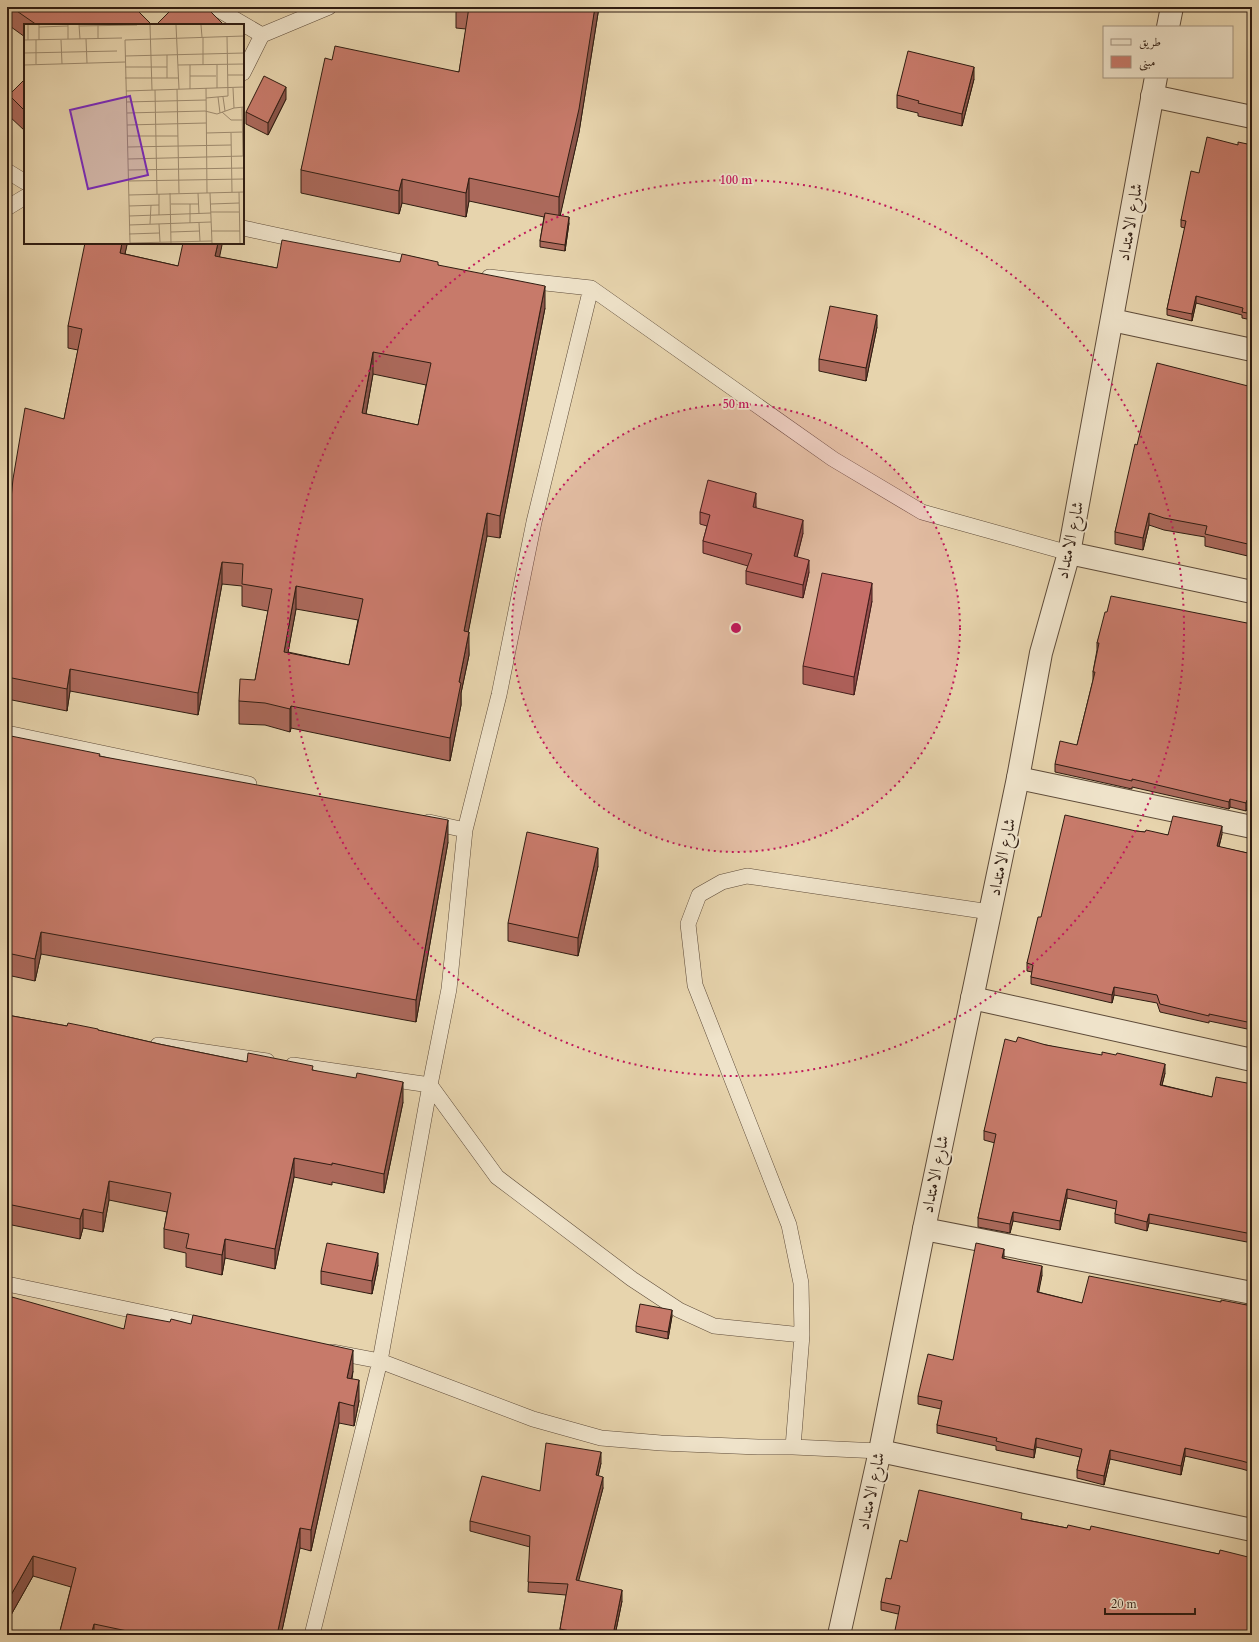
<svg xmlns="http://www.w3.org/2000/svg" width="1259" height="1642" font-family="Cardo,Amiri,serif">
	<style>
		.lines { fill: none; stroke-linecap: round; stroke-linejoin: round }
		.service-casing { stroke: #5e4b39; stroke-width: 16 }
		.minor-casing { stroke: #5e4b39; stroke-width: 24 }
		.tertiary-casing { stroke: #5e4b39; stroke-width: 24 }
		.service { stroke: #efe3ca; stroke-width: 15 }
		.minor { stroke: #efe3ca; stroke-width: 22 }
		.tertiary { stroke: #efe3ca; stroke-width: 22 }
		.wall { fill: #ab695b; stroke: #301d12; fill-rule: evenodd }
		.shaded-wall { fill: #8b554a; stroke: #301d12 }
		.building { fill: #c77a6a; stroke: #301d12; fill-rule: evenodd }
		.ring { fill: none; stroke: #c2185b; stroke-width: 2; stroke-dasharray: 2 4 }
		.labels { text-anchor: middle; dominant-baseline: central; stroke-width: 3.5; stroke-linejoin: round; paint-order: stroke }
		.street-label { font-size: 17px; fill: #301d12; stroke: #efe3ca }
		.inset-road { fill: none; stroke: #9e8b6f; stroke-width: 1 }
		.view { fill: #7b2cbf; fill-opacity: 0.15; stroke: #7b2cbf; stroke-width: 2 }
		.inset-edge { fill: none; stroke: #301d12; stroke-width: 2 }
		.centre { fill: #c2185b; stroke: #efe3ca; stroke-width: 2 }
		.ring-label { font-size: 12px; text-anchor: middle; font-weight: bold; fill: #c2185b; stroke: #efe3ca; stroke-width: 3.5; stroke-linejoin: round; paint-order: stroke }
	</style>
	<rect width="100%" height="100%" fill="#e7d4ad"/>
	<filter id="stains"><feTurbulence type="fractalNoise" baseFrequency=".005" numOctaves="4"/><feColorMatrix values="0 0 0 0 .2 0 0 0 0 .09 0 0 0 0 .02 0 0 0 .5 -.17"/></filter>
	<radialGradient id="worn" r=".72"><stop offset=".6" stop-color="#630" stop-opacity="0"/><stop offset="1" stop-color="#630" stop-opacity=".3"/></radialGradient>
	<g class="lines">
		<defs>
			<path id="service" d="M214,7L262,35
				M243,73L262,35L329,7
				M7,171L25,182
				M7,208L25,197
				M243,228L420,266
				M489,277L591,288L833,459L922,512L1069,553
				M7,733L249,784
				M429,822L465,830
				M158,1045L267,1061
				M293,1065L430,1085L497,1177L632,1279L679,1310L714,1326L802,1335
				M7,1284L212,1327
				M333,1352L380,1361L533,1419L601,1438L661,1443L758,1447H793L880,1451
				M793,1447L802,1335L801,1283L789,1225L695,985L688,924L699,895L722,882L747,876L990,912
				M312,1635L380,1361L430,1085L449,989L465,830L499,695L534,522L591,288"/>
			<path id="minor" d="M1152,96L1252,117
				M1112,320L1252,350
				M1069,553L1252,592
				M1018,778L1252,827
				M972,998L1252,1060
				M924,1229L1252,1293
				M880,1451L1252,1530"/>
			<path id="tertiary" d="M1168,27L1172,7
				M839,1635L880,1451L924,1229L1018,778L1041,653L1069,553L1156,77"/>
		</defs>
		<!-- service casing -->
		<use href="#service" class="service-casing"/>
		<!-- minor casing -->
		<use href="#minor" class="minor-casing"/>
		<!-- tertiary casing -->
		<use href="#tertiary" class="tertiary-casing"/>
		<!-- service -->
		<use href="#service" class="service"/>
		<!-- minor -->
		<use href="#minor" class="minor"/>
		<!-- tertiary -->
		<use href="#tertiary" class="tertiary"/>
	</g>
	<!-- wall -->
	<path class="wall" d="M7,7H134L152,25H25V37L7,24Z
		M456,7H599L579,132L560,215L569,223L565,251L540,247V241L544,217L469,201L466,217L402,203L399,214L301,193V170L332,60L459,72L466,29L456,28Z
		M25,79V131L9,116V95Z
		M974,79L962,126L918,116V113L897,108V95Z
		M286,99L268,135L246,124V112Z
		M1238,145H1252V320L1242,318V315L1196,303L1192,321L1167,315V309L1185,228L1181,227V220L1199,173Z
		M127,243L125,254L178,266L222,243L219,257L277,268L400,262L438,265L545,308L500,538L487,536L468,632L469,655L461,693V705L450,761L291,728L290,732L265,725L239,724V701L255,680L268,611L242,606V586L222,584L198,715L70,691L67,711L7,699V539L64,419L78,350L68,348V326ZM373,374L426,385L418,425L366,414ZM296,609L358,620L349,665L288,652Z
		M877,327L866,381L819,371V359Z
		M1252,387V557L1205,546V537L1164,530L1149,525L1143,550L1115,544V532L1137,445Z
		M756,506V508L803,533L797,557L809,572L803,598L746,584V571L748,566L703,553V541L707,526L700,524V512Z
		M872,601L854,695L803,684V666Z
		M1107,612L1252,624V809L1247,808L1246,811L1230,807L1229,809L1132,787V789L1055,772V764L1077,745L1093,680V672L1097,650V643Z
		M100,756L448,842L416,1022L41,954L35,981L7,975V759Z
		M1136,831L1168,835L1222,834L1219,847L1252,854V1030L1209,1021V1023L1160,1012L1157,1003L1114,995L1112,1003L1031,984V977L1032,972L1027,971V963L1041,917Z
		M598,866L578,956L508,941V923Z
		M7,1015L67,1026L98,1030L159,1044L247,1062L313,1070L403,1102L384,1193L332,1182V1185L294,1177L275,1269L225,1258L222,1275L186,1267V1253L164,1248V1229L167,1212L109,1200L103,1232L83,1228L80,1239L7,1224Z
		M1016,1042L1046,1045L1165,1073L1162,1085L1212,1097L1252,1084V1243L1149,1223L1147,1231L1115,1223V1214L1116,1209L1067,1198L1060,1230L1013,1221L1010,1233L978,1227V1218L995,1143L984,1140V1131Z
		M1004,1258L1042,1275L1038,1292L1082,1303L1221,1302L1252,1306V1472L1242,1469L1185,1456L1181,1475L1110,1459L1104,1485L1077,1478V1470L1080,1457L1036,1447L1034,1458L996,1450V1446L937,1433V1425L941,1409L918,1404V1396L953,1360Z
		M378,1265L372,1294L321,1284V1271Z
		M7,1314L124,1329L353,1371L352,1379L359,1401L354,1426L339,1423L311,1551L300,1548L281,1635H59L71,1587L33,1576L7,1622Z
		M672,1316L668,1339L636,1332V1326Z
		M601,1463L598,1476L603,1488L578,1581L622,1601L615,1635H560V1629L566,1595L528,1592L530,1547L470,1531V1521L540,1491Z
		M1022,1519L1067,1528L1090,1530L1219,1554L898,1614L881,1610V1602L891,1579L907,1542Z"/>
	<!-- shaded-wall -->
	<path class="shaded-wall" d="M595,7H599L579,132L559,221V197Z
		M974,67V79L962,126V114Z
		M286,87V99L268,135V123Z
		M469,178V201L466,217V193Z
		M402,179V203L399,214V191Z
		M569,217V223L565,251V245Z
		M122,243H127V245L120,275V253Z
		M218,243H222V245L215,279V256Z
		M545,286V308L500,538V516Z
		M1196,296V303L1192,321V314Z
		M877,315V327L866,381V368Z
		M373,352V374L362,436V413Z
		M756,493V506L753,520V507Z
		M487,513V536L464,654V631Z
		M1149,513V525L1143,550V538Z
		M803,520V533L794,569V556Z
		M809,560V572L803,598V585Z
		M222,562V584L198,715V693Z
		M872,583V601L854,695V677Z
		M296,586V609L284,674V652Z
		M469,632V655L461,693V705L450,761V738L459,682Z
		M70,669V691L67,711V689Z
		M291,706V728L290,732V709Z
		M1230,799V807L1229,809V802Z
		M1247,800V808L1246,811V803Z
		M448,820V842L416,1022V1000Z
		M1222,826V834L1217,854V846Z
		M598,848V866L578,956V938Z
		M41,932V954L35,981V959Z
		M1114,987V995L1112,1003V995Z
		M1165,1064V1073L1160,1093V1085Z
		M403,1082V1102L384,1193V1174Z
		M294,1158V1177L275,1269V1249Z
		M109,1181V1200L103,1232V1213Z
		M1067,1189V1198L1060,1230V1221Z
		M83,1209V1228L80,1239V1219Z
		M1013,1212V1221L1010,1233V1224Z
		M1149,1214V1223L1147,1231V1222Z
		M225,1239V1258L222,1275V1255Z
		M1004,1249V1257L1002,1266V1258Z
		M378,1253V1265L372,1294V1281Z
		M1042,1266V1275L1037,1301V1292Z
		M672,1310V1316L668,1339V1332Z
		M353,1350V1371L347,1399V1378Z
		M359,1380V1401L354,1426V1406Z
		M339,1402V1423L311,1551V1530Z
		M1036,1438V1447L1034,1458V1450Z
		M1185,1448V1456L1181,1475V1466Z
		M1110,1450V1459L1104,1485V1476Z
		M601,1452V1463L596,1486V1475Z
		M603,1477V1488L576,1591V1580Z
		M300,1528V1548L281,1635H277Z
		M33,1556V1576L7,1622V1602Z
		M622,1590V1601L615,1635H613Z
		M94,1624V1635H91Z"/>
	<!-- building -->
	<path class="building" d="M11,7H134L152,25H37Z
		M174,7H206L224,25H156Z
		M469,7H595L579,109L559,197L469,178L466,193L402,179L399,191L301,170L325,58L332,60L335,46L459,72Z
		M908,51L974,67L962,114L918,103L919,101L897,95Z
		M264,76L286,87L268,123L246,112Z
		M25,79V111L9,95Z
		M1207,137L1238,145V142L1252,145V314L1242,312L1243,308L1196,296L1192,314L1167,309L1186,221L1181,220L1191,171L1199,173Z
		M545,213L569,217L565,245L540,241Z
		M282,240L400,262L402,254L438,262V265L545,286L500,516L487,513L464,631L469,632L459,682L461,683L450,738L291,706L290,709L265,703L239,701L240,679L255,680L272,589L242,584L243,564L222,562L198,693L70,669L67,689L7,677V539L13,479L25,408L64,419L82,329L68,326L85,243H122L120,253L178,266L183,243H218L215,256L277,268ZM373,352L431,363L418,425L362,413ZM296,586L363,599L349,665L284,652Z
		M830,306L877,315L866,368L819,359Z
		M1157,363L1252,387V545L1205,534L1207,526L1164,518L1149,513L1143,538L1115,532L1135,444L1137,445Z
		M708,480L756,493L753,507L803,520L794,556L809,560L803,585L746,571L752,554L703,541L710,515L700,512Z
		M822,573L872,583L854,677L803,666Z
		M1111,596L1252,624V801L1247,800L1246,803L1230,799L1229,802L1132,779V781L1055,764L1060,741L1077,745L1095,672H1093L1099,643H1097L1105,612H1107Z
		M11,736L100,754L99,756L448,820L416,1000L41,932L35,959L7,953V759Z
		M1065,815L1136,831L1145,832L1146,830L1168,835L1173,816L1222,826L1217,846L1252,854V1023L1209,1014V1016L1160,1004L1157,995L1114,987L1112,995L1031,977L1033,965L1027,963L1038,917H1041Z
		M527,832L598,848L578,938L508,923Z
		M7,1015L67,1026L68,1023L98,1029V1030L159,1044L247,1062L248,1053L313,1066L312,1070L356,1078L357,1073L403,1082L384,1174L332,1163V1165L294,1158L275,1249L225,1239L222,1255L186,1248L189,1234L164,1229L171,1193L109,1181L103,1213L83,1209L80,1219L7,1204Z
		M1018,1037L1046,1045L1102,1055V1052L1116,1055L1117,1053L1165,1064L1160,1085L1212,1097L1216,1077L1252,1084V1234L1149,1214L1147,1222L1115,1214L1117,1201L1067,1189L1060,1221L1013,1212L1010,1224L978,1218L996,1134L984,1131L1005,1039L1016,1042Z
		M327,1243L378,1253L372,1281L321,1271Z
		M976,1243L1004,1249L1002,1258L1042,1266L1037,1292L1082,1303L1089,1276L1221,1302V1300L1252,1306V1464L1242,1461L1185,1448L1181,1466L1110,1450L1104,1476L1077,1470L1082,1449L1036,1438L1034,1450L996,1441L997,1438L937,1425L942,1401L918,1396L928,1354L953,1360Z
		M12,1297L124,1329L127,1314L170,1322L171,1319L191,1324L193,1315L353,1350L347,1378L359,1380L354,1406L339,1402L311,1530L300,1528L277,1635H146L94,1624L91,1635H59L76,1568L33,1556L7,1602V1314Z
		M640,1304L672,1310L668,1332L636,1326Z
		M546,1443L601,1452L596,1475L603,1477L576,1580L622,1590L613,1635H590L560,1629L568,1584L528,1582L530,1536L470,1521L482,1476L540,1491Z
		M919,1490L1022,1513L1021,1519L1067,1528L1068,1525L1090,1530L1091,1526L1219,1554L1220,1550L1252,1558V1635H894L900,1606L881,1602L886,1578L891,1579L900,1540L907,1542Z"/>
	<!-- distance rings -->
	<circle cx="736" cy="628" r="224" fill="#c2185b" fill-opacity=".12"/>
	<g class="ring">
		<circle cx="736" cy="628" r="224"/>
		<circle cx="736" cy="628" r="448"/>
	</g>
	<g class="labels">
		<!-- street labels -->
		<g class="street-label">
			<text transform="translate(1130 222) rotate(-80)">شارع الامتداد</text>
			<text transform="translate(1070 540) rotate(-78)">شارع الامتداد</text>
			<text transform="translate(1002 857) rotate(-78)">شارع الامتداد</text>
			<text transform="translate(935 1174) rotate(-78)">شارع الامتداد</text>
			<text transform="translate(871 1491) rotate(-78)">شارع الامتداد</text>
		</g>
	</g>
	<!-- overview -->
	<g transform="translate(24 24)">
		<rect width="220" height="220" fill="#e7d4ad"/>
		<path class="inset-road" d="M4,1V16M15,1V16M44,1V15M55,1L56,15M74,1V15M126,1L128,66M152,1L155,65M177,1L178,13M55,2L113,1M15,3L44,2M179,13V41M62,15L63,39M0,16L98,14M12,16V40M37,16L38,40M101,16L106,219M101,16L220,12M0,29L93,27M143,31V54M101,32L220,29M0,41L101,38M154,41L220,40M166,41V65M193,41V64M101,43H143M204,51H220M166,52H192M101,54H154M182,64L183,169M209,64L210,84M153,65L155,169M131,66L133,170M102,67L220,63M194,73L196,89M199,73L201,87M182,74L204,72L203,12M102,78L182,76M218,83L219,132M198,88L207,96H220M103,89L181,87L193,90L210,84L220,83M103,101L182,99M182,109L219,108M207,109L208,168M103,112H154M104,123L207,121M104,135L220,132M104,146L220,144M104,157L220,155M215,168L216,219M146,169L147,219M174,169L175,190M186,169L188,219M135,170V191M105,171L220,168M147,180H174M166,180V199M187,180L215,179M105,182L135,181M187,188H215M105,192L187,189M175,199L176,217M126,200L127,181M135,200L136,218M105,201L187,198M188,207H216M147,208L176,207M105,210L135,209M106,219L188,217"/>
		<path class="view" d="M106,72L124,151L64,165L46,86Z"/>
		<rect width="220" height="220" class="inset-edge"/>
	</g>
	<circle cx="736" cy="628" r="6" class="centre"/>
	<g class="ring-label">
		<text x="736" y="184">100 m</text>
		<text x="736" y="408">50 m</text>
	</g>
	<!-- margin -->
	<rect width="1259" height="1642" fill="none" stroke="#e7d4ad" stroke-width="24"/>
	<rect x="8" y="8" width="1243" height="1626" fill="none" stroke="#301d12" stroke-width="2"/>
	<rect x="12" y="12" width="1235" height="1618" fill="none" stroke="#301d12"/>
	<!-- legend -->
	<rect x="1103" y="26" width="130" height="52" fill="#efe3ca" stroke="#a39480"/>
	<rect x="1111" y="39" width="20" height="6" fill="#efe3ca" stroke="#a39480"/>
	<text x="1139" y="46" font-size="12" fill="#301d12">طريق</text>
	<rect x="1111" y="56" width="20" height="12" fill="#c77a6a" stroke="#a39480"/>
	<text x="1139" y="66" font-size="12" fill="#301d12">مبنى</text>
	<!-- scale -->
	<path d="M1105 1608v6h90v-6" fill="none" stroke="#301d12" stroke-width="2"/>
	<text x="1111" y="1608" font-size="12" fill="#301d12" stroke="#efe3ca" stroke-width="3" paint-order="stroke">20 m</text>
	<rect width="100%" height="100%" filter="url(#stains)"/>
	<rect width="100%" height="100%" fill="url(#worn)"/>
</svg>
